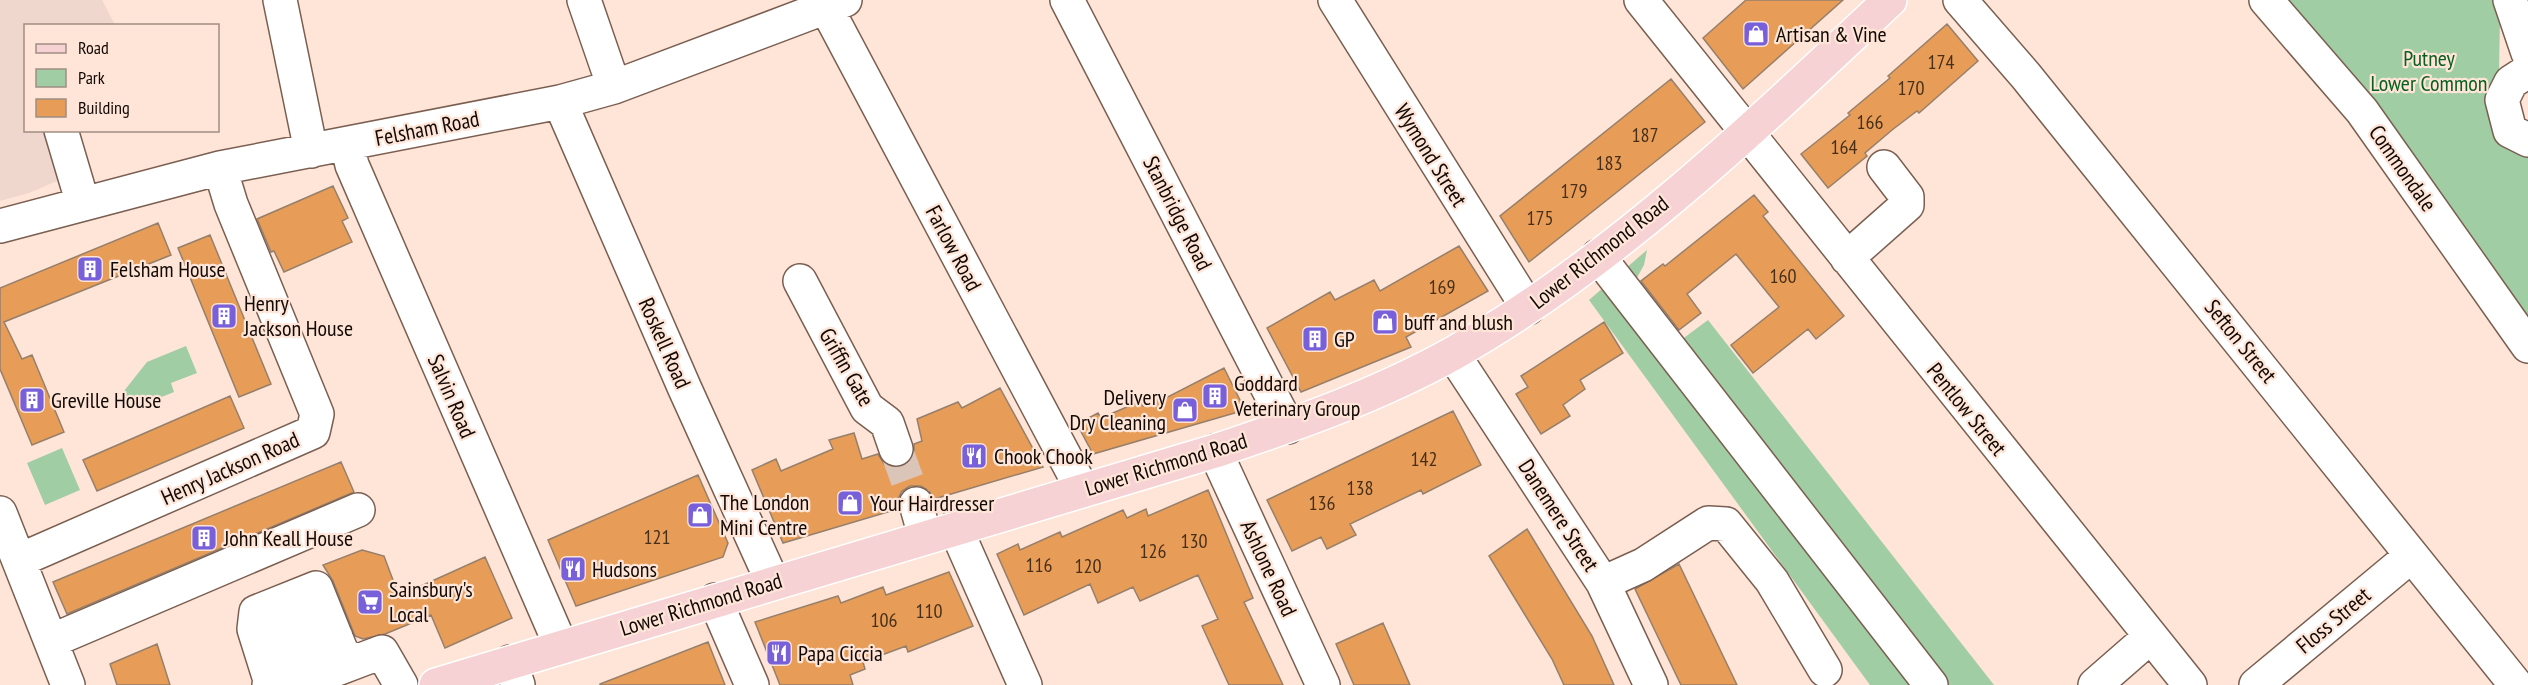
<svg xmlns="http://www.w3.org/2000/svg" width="2528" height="685" font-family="'PT Sans Narrow',sans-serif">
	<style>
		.education { fill: #efd7ce }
		.green { fill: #a0cda3 }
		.building { fill: #e79d57; stroke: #967f6b; stroke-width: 1.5 }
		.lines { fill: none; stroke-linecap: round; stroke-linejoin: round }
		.minor-tunnel { stroke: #dbc4b8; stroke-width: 33; stroke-dasharray: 33 16; stroke-linecap: butt }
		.minor-casing { stroke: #7a5f51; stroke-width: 36 }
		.major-casing { stroke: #fff; stroke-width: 36 }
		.minor { stroke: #fff; stroke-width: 33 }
		.major { stroke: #f6d2d4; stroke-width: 33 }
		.labels { text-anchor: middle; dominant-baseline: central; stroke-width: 4.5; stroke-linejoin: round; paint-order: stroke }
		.number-label { font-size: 20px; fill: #472e19 }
		.poi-label { font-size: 22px; fill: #120904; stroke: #fee5d8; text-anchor: start }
		.park-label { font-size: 22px; fill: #075f1f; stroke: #fee5d8 }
		.street-label { font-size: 22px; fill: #120904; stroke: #fee5d8 }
	</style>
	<rect width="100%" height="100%" fill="#fee5d8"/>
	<!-- education -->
	<path class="education" d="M0,0H102L115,25L26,26V130L51,131L64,178L29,193L0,201Z"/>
	<!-- green -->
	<path class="green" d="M2281,0H2494L2500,16L2499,75L2528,154V324Z
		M1647,250L1644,265L1634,283L1681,340L1708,320L1994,685H1870L1589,300Z
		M186,346L197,373L171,383L174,392L132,409L124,391L147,362Z
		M62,448L80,490L45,505L27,463Z"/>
	<!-- building -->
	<path class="building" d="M1746,0H1843L1743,89L1703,38Z
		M1947,24L1978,61L1919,113L1917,111L1892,130L1865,153L1867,156L1828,188L1801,154L1850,115L1848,113L1890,78L1888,76Z
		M1671,79L1705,122L1529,262L1500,216Z
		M333,186L348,218L342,221L352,242L284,272L274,251L271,252L257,219Z
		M1754,195L1768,212L1763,216L1844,316L1816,339L1808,329L1753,373L1731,345L1779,307L1736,254L1687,294L1701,313L1679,330L1641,281L1663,264L1665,266Z
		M158,223L171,255L4,322L22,359L32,355L64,432L32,445L0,369V288Z
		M210,235L271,384L239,397L178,248Z
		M1459,246L1488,291L1406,337L1411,347L1301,392L1267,328L1330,292L1335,300L1374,280L1380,291Z
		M1604,322L1623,353L1580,380L1585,389L1563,405L1570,416L1541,434L1516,394L1528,387L1521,376Z
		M1224,368L1245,410L1093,454L1077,424L1098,413L1101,418L1141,401L1143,406L1163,395L1164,399Z
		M1000,388L1043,467L934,499L929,491L921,486H910L902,491L898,499V509L783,543L752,470L776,459L781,471L833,449L829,440L854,433L862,459L878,454L884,464L893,467H902L910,461L914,453V444L922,441L917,419L958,402L962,408Z
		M230,396L244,428L97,491L83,460Z
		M1453,411L1481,465L1423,494L1421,490L1350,524L1356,535L1327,549L1321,537L1292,551L1267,500Z
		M341,462L354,492L67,614L53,582Z
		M698,475L728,543L723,557L576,606L548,540Z
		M1208,490L1253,598L1244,602L1283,685H1229L1202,626L1218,619L1198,575L1140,601L1133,587L1098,603L1090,584L1024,615L997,554L1018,544L1020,550L1060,532L1062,537L1123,510L1127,518L1146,509L1148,516Z
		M1527,529L1592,636L1614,685H1564L1552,659L1489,556Z
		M362,550L384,556L399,596L485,557L512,618L445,648L431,615L385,634L363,639L355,636L333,581L323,565Z
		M1679,564L1737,685H1681L1635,589Z
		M949,572L973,626L908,652L906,646L863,662L865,669L850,675L853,685H780L755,622L838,596L841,603L883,587L886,595Z
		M1383,623L1410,685H1354L1336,644Z
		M708,642L725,685H600V684Z
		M157,644L170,685H117L110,664Z"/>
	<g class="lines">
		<!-- minor-tunnel -->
		<path class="minor-tunnel" d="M896,449L916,504"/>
		<defs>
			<path id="minor" d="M280,0L311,151
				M584,0L614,87
				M1067,0L1288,427
				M1335,0L1528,308
				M1641,0L2190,685
				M1960,0L2026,76L2516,685
				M2266,0L2362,111L2528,346
				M2510,0L2528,53
				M826,7L1082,489
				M2528,71L2511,82L2502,100L2510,131L2528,140
				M560,102L685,389L773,583
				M61,130L83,204
				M347,144L352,165L561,646
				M0,226L220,168L560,102L614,87L845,0
				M1598,256L1931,685
				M1847,258L1907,205V197L1884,167
				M800,281L867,408L887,423L896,449
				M1453,354L1603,583L1651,685
				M1215,451L1323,685
				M916,504L925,536
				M0,513L68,685
				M955,527L1025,685
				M20,560L313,432L317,414L231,204L220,168
				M1603,583L1643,565L1708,523L1726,524L1772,581L1825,670
				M715,600L752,685
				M51,641L358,510
				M260,648L277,631L325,610
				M510,662L518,685
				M270,680L287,659L336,637
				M269,685L270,680L254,629L256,612L316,588L343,655L358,661L382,652L401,685
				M295,685L358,661
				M2095,685L2150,637
				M2256,685L2411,556"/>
			<path id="major" d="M436,685L1215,451C1296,424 1379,395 1454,353C1612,264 1758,124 1890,0"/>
		</defs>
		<!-- minor casing -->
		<use href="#minor" class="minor-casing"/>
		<!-- major casing -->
		<use href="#major" class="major-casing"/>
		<!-- minor -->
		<use href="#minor" class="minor"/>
		<!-- major -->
		<use href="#major" class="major"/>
	</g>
	<!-- icons -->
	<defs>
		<symbol id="shop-square" viewBox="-11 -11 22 22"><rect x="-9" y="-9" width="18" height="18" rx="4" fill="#7960db" stroke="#fee5d8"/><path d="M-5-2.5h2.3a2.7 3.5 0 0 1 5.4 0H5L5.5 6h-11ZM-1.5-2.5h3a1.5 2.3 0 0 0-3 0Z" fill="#fff"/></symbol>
		<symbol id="building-square" viewBox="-11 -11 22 22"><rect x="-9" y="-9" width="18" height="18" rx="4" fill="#7960db" stroke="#fee5d8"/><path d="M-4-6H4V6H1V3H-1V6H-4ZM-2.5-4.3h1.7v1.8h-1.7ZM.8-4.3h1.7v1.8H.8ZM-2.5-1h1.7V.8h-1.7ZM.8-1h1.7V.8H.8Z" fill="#fff"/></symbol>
		<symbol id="restaurant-square" viewBox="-11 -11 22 22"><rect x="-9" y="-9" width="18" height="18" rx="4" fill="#7960db" stroke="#fee5d8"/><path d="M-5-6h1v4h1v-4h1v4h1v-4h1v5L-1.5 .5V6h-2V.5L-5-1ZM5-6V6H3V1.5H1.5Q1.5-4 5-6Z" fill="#fff"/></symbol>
		<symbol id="supermarket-square" viewBox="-11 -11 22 22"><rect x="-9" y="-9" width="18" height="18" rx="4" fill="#7960db" stroke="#fee5d8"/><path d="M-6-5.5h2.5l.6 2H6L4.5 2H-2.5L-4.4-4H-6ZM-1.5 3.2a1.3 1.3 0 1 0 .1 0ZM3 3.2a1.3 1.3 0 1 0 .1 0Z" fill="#fff"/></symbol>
	</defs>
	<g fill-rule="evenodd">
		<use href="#shop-square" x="1741" y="19" width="30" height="30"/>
		<use href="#building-square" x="75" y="254" width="30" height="30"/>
		<use href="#building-square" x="209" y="301" width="30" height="30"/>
		<use href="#shop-square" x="1370" y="307" width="30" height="30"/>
		<use href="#building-square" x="1300" y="324" width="30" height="30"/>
		<use href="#building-square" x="1200" y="381" width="30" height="30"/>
		<use href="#building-square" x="17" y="385" width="30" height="30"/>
		<use href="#shop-square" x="1170" y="395" width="30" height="30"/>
		<use href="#restaurant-square" x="959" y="441" width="30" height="30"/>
		<use href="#shop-square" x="835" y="488" width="30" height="30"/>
		<use href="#shop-square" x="685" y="500" width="30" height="30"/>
		<use href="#building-square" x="189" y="523" width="30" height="30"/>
		<use href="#restaurant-square" x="558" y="554" width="30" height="30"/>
		<use href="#supermarket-square" x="355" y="587" width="30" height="30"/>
		<use href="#restaurant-square" x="764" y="638" width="30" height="30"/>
	</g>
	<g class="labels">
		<!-- number labels -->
		<g class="number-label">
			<text x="1941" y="62">174</text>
			<text x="1911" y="88">170</text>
			<text x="1870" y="122">166</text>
			<text x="1645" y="135">187</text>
			<text x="1844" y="147">164</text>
			<text x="1609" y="163">183</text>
			<text x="1574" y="191">179</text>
			<text x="1540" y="218">175</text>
			<text x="1783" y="276">160</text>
			<text x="1442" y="287">169</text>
			<text x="1424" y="459">142</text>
			<text x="1360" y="488">138</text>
			<text x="1322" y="503">136</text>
			<text x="657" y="537">121</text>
			<text x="1194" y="541">130</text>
			<text x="1153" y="551">126</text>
			<text x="1039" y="565">116</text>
			<text x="1088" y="566">120</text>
			<text x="929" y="611">110</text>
			<text x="884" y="620">106</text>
		</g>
		<!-- poi labels -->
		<g class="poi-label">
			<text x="1776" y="34">Artisan &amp; Vine</text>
			<text x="110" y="269">Felsham House</text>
			<text x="244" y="303">Henry<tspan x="244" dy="25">Jackson House</tspan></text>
			<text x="1404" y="322">buff and blush</text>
			<text x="1334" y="339">GP</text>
			<text x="1234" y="383">Goddard<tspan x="1234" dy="25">Veterinary Group</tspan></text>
			<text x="1166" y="397" text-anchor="end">Delivery<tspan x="1166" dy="25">Dry Cleaning</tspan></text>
			<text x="51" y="400">Greville House</text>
			<text x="994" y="456">Chook Chook</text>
			<text x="720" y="502">The London<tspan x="720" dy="25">Mini Centre</tspan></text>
			<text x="870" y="503">Your Hairdresser</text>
			<text x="224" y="538">John Keall House</text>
			<text x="592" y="569">Hudsons</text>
			<text x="389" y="589">Sainsbury's<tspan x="389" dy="25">Local</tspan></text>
			<text x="798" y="653">Papa Ciccia</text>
		</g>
		<!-- park labels -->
		<g class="park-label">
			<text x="2429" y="58">Putney<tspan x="2429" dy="25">Lower Common</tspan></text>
		</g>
		<!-- street labels -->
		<g class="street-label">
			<text transform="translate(427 128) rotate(-11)">Felsham Road</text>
			<text transform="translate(1431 155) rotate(58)">Wymond Street</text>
			<text transform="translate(2403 168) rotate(55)">Commondale</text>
			<text transform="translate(1178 213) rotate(63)">Stanbridge Road</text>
			<text transform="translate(954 248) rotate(62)">Farlow Road</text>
			<text transform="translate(1599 252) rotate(-38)">Lower Richmond Road</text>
			<text transform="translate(2241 341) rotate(51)">Sefton Street</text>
			<text transform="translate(665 343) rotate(66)">Roskell Road</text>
			<text transform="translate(847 367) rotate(60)">Griffin Gate</text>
			<text transform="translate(452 396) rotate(67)">Salvin Road</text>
			<text transform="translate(1967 409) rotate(51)">Pentlow Street</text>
			<text transform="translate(1166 464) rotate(-17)">Lower Richmond Road</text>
			<text transform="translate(230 468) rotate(-24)">Henry Jackson Road</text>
			<text transform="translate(1559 515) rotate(57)">Danemere Street</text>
			<text transform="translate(1269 568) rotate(65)">Ashlone Road</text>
			<text transform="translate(701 604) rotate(-17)">Lower Richmond Road</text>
			<text transform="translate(2333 620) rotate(-40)">Floss Street</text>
		</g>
	</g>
	<!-- legend -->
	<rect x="24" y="24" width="195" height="108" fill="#fee5d8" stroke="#a08d83" stroke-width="1.5"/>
	<rect x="36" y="44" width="30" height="9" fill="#f6d2d4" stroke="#a08d83" stroke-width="1.5"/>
	<text x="78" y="54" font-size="18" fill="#120904">Road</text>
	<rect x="36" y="69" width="30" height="18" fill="#a0cda3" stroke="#a08d83" stroke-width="1.5"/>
	<text x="78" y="84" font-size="18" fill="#120904">Park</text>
	<rect x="36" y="99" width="30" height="18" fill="#e79d57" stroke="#a08d83" stroke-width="1.5"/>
	<text x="78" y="114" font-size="18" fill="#120904">Building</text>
</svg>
